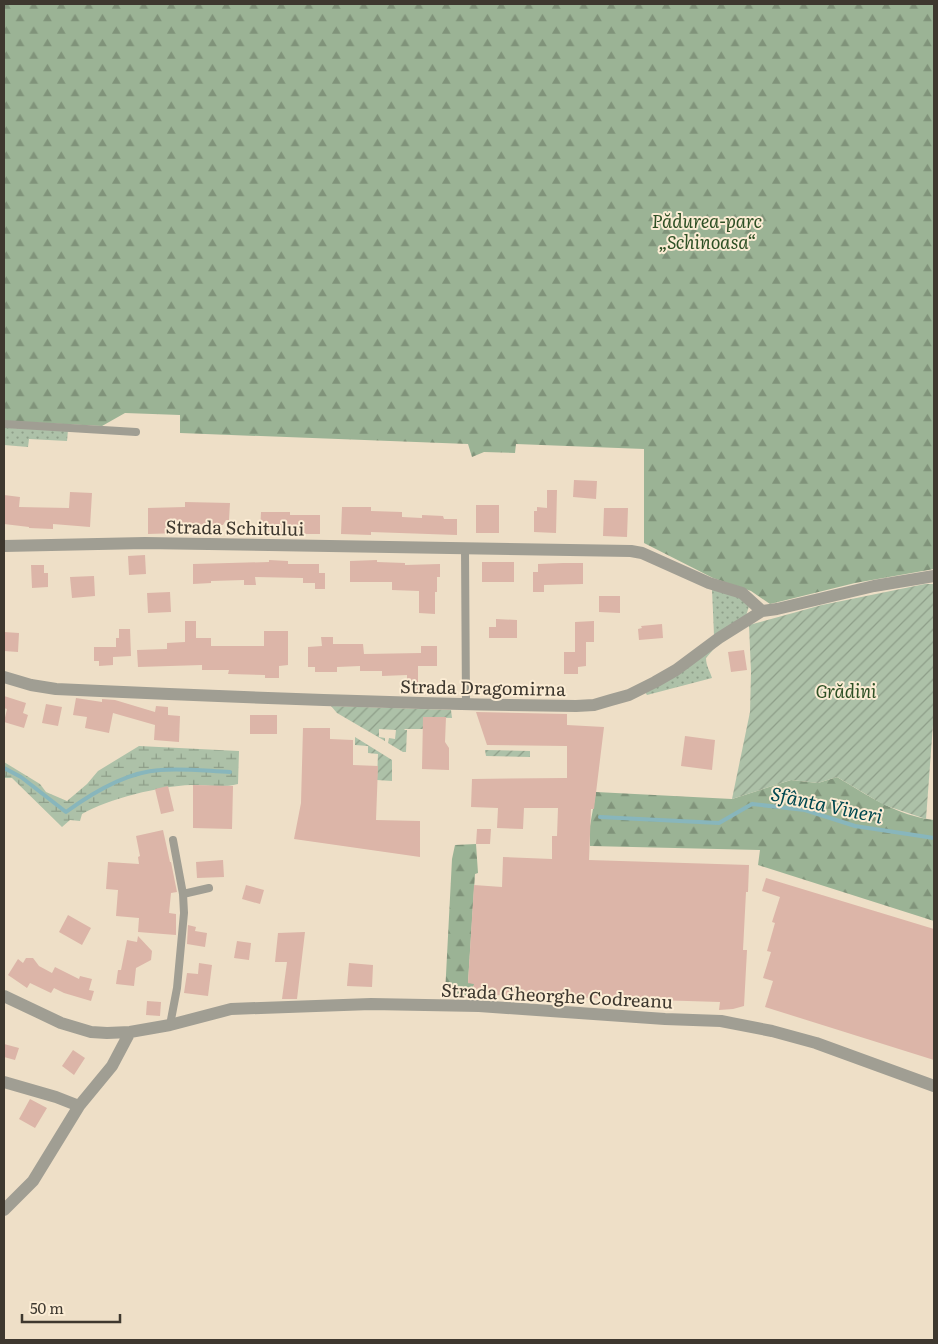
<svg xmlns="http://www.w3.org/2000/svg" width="938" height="1344" font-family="Literata,serif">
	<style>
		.grass { fill: url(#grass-dots) }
		.forest { fill: url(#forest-firs) }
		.wetland { fill: url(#wetland-marsh) }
		.garden { fill: url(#garden-furrows) }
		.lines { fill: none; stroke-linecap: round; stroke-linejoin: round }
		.stream { stroke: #88b6bc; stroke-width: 4 }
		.building { fill: #dcb5a8 }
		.service { stroke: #a09e93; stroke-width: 8 }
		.minor { stroke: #a09e93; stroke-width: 12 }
		.labels { text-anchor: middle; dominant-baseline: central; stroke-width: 4; stroke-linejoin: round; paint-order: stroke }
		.park-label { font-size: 18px; font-style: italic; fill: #2e5025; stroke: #fbecd4 }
		.street-label { font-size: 18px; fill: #3e382f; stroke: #fbecd4 }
		.water-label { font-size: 19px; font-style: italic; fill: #004850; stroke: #fbecd4 }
	</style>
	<defs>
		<pattern id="grass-dots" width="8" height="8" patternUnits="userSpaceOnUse" patternTransform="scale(1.25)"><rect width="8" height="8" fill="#adc1a8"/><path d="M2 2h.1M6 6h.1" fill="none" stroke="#8e9e89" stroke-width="1.8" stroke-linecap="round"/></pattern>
		<pattern id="forest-firs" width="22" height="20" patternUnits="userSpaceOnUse" patternTransform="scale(1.25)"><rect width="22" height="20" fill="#9bb395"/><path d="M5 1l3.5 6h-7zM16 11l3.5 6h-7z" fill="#80937a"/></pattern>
		<pattern id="wetland-marsh" width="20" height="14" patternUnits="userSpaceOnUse" patternTransform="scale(1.25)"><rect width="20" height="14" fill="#adc1a8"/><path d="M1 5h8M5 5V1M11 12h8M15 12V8" fill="none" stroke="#8e9e89"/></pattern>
		<pattern id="garden-furrows" width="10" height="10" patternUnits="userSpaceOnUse" patternTransform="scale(1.25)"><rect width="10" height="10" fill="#adc1a8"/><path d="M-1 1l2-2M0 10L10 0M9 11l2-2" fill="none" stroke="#8e9e89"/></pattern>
	</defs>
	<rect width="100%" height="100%" fill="#eedfc7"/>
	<!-- grass -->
	<path class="grass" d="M4,428H11L68,430L67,441L29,439L28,447L4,445Z
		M712,589L745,599L749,606L746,616L714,635Z
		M718,644L706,658C706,666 710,671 712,678L647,695L645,692Z"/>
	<!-- forest -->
	<path class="forest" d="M4,4H934V569L855,583L770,604L751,591L713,578L644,543V449L516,444L515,453L484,452L472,457L468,444L180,433V415L125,413L102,426L4,421Z
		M837,777C867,795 898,816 934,820V921L758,865L760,850L590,846V826L596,792L732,799L791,780L818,783Z
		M476,844L478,873L475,874L468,983L479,984L473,986L472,991L477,992L476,997L445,994L452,859L455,845Z"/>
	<!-- wetland -->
	<path class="wetland" d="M139,746L239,751L238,784C223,788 206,785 191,785C160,786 108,799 82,814L80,821L70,820L62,827L12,778H4V762L40,784L46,792L67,801L87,784L98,771Z"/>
	<!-- garden -->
	<path class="garden" d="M925,584H934V711L926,819L884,805L837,777L818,783L791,780L732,799L750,712L751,672L749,625L822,605Z
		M331,706L451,710L452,718L424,717L423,729H404L405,730H407L406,752H403L388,743L389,738L395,739L396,730L379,729V737L385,738V741L337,713Z
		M355,737L392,760V781L377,780L378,754L368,753V746L355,745Z
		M485,750L530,751V757L486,756Z"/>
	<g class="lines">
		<!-- stream -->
		<path class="stream" d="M4,768L21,777L66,812C92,793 127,772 160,770C183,768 207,771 230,772
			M600,817L719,823L752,804L805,810L855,826L934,838"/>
	</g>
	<!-- building -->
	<path class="building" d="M574,480L597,481L596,499L573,497Z
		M547,490H557L556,533L534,532V511H537V507L547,508Z
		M70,492L92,493L90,527L53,524V529L29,528V527L4,524V495L20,497L19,507L69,508Z
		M185,502L230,503L229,520H226L223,525L178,524L179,533L148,534V508L185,507Z
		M476,505H499V533H476Z
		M342,507H371V511L402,512V517L422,518V515L443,516L444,519H457V535L371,532V535L341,534Z
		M604,508H628L627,537L603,536Z
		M261,512H290V515H320V534H301V532H260Z
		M145,555L146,574L129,575L128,556Z
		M269,560L288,561V564H319V573H325V589H315V583H303V578L255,577L256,585H244V580L211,581V583L193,584V564L269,562Z
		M377,560V562L405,563V565L440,564V577H437V592H435V614L419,613V591L392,590V582H350V561Z
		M482,562H514V582H482Z
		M563,563H583V584L544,585V592H533V572H538V564Z
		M31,565H44V573H48V587L32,588Z
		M94,576L95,596L72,598L70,577Z
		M170,592L171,612L148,613L147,593Z
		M599,596H620V613L599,612Z
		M496,619L517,620V638H489V627H496Z
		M185,621H196V638H211V646H264V631H288V665L279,666V678H265V675L228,674L229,670H202V665L138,667L137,650L167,649V643L185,642Z
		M594,621V642H586V666L578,667V674H564V652H575V622Z
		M662,624L663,638L639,640L638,629L642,628L641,626Z
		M119,629H130L131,656L113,657V665L99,666V661H94V647H116V638H119Z
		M4,632L19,633L18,652L4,651Z
		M321,637H333V644H363L364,654L421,653V646H437V666H418V693H407V675L382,676V671H360V666L337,667V672H315V667H308V647L322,646Z
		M744,650L747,670L731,672L728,652Z
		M4,696L26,703L23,713L28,715L24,728L4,722L7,709L4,708Z
		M76,698L102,702V699L115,700L155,712L156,706L168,707V715L180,716L179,742L154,740L155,725L113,713L109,733L85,728L87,717L73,715Z
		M46,704L62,707L58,726L42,723Z
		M476,712L567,714V725L604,727L594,809H591L589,860L749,865L748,892H746L743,950H747L744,1006L733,1009L719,1010L720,1002L495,995L472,991L474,984L468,983L474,885L502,887L503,857L552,859V836H557L558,808H524L523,829L497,828L498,808L471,807L472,779L567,778V746L487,745Z
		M250,715H277V734H250Z
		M423,717H446L445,742L449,748V770L422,769Z
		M303,728H330V739L353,740V765L378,766L376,820L420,821V857L294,839L301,803Z
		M685,736L715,740L712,770L681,766Z
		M193,785L233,786L232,829L193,828Z
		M168,786L174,811L161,814L155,789Z
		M477,829H491L490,844H476Z
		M163,830L170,862H171L177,892L171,893L169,913L176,914V935L138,932L139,918L116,916L118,890L106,889L108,862L139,864L138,857L140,856L136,836Z
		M223,860L224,877L197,878L196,862Z
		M766,878L934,929V1060L765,1007L773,981L763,978L771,952L767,951L775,923L772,922L780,897L762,891Z
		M246,885L264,890L260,904L242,899Z
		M68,915L91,928L82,945L59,932Z
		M188,925L196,927L195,931L207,933L205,947L187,944Z
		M305,932L297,999H282L287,962H275L278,933Z
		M138,936L152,951L151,960L136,968L134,986L116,984L118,970H121L127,940L137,942Z
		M237,941L251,943L249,960L234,958Z
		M26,958H33L39,966L52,973L55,967L79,979L80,976L92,979L89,990L94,991L91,1001L64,993L54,988L51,993L30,983L27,988L8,975L18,959L23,963Z
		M199,963L212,965L208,996L184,993L187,973L198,974Z
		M349,963L373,965L372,987L347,986Z
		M147,1001L161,1002L160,1016L146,1015Z
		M4,1044L19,1048L15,1060L4,1057Z
		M73,1050L85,1058L74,1075L62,1066Z
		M30,1099L47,1108L35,1128L19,1119Z"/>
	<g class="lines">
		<!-- service -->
		<path class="service" d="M4,424L136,432
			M465,549L466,705
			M183,894L209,888
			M170,1025L177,988L184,913L183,894L173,840"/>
		<!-- minor -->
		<path class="minor" d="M4,546L145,543L631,551L642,553L709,583L742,593L762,611
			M4,677L31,685L56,689C229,697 402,704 576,706L594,705L611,700L629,695L655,682L676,670L719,638L762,611L777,609L874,586L934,576
			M4,996L61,1023L91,1032L107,1033L130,1032L170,1025L231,1009L371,1004L479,1006L665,1019L721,1021L772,1031L816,1043L934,1086
			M4,1082L56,1097L79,1106
			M4,1210L33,1181L79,1106L112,1066L130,1032"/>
	</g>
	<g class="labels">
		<!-- park labels -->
		<g class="park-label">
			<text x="707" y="220">Pădurea-parc<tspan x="707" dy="21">„Schinoasa“</tspan></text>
			<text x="846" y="690">Grădini</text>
		</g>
		<!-- street labels -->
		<g class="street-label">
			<text transform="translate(235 527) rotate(1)">Strada Schitului</text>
			<text transform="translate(483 687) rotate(1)">Strada Dragomirna</text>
			<text transform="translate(557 995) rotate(3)">Strada Gheorghe Codreanu</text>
		</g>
		<!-- water labels -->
		<g class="water-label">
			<text transform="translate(827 804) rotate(12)">Sfânta Vineri</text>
		</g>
	</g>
	<!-- border -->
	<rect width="938" height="1344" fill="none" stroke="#3e382f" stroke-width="10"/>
	<!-- scale -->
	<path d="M22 1314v8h98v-8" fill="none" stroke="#3e382f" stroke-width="2.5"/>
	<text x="30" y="1314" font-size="15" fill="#3e382f" stroke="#fbecd4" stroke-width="4" paint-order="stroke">50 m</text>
</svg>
